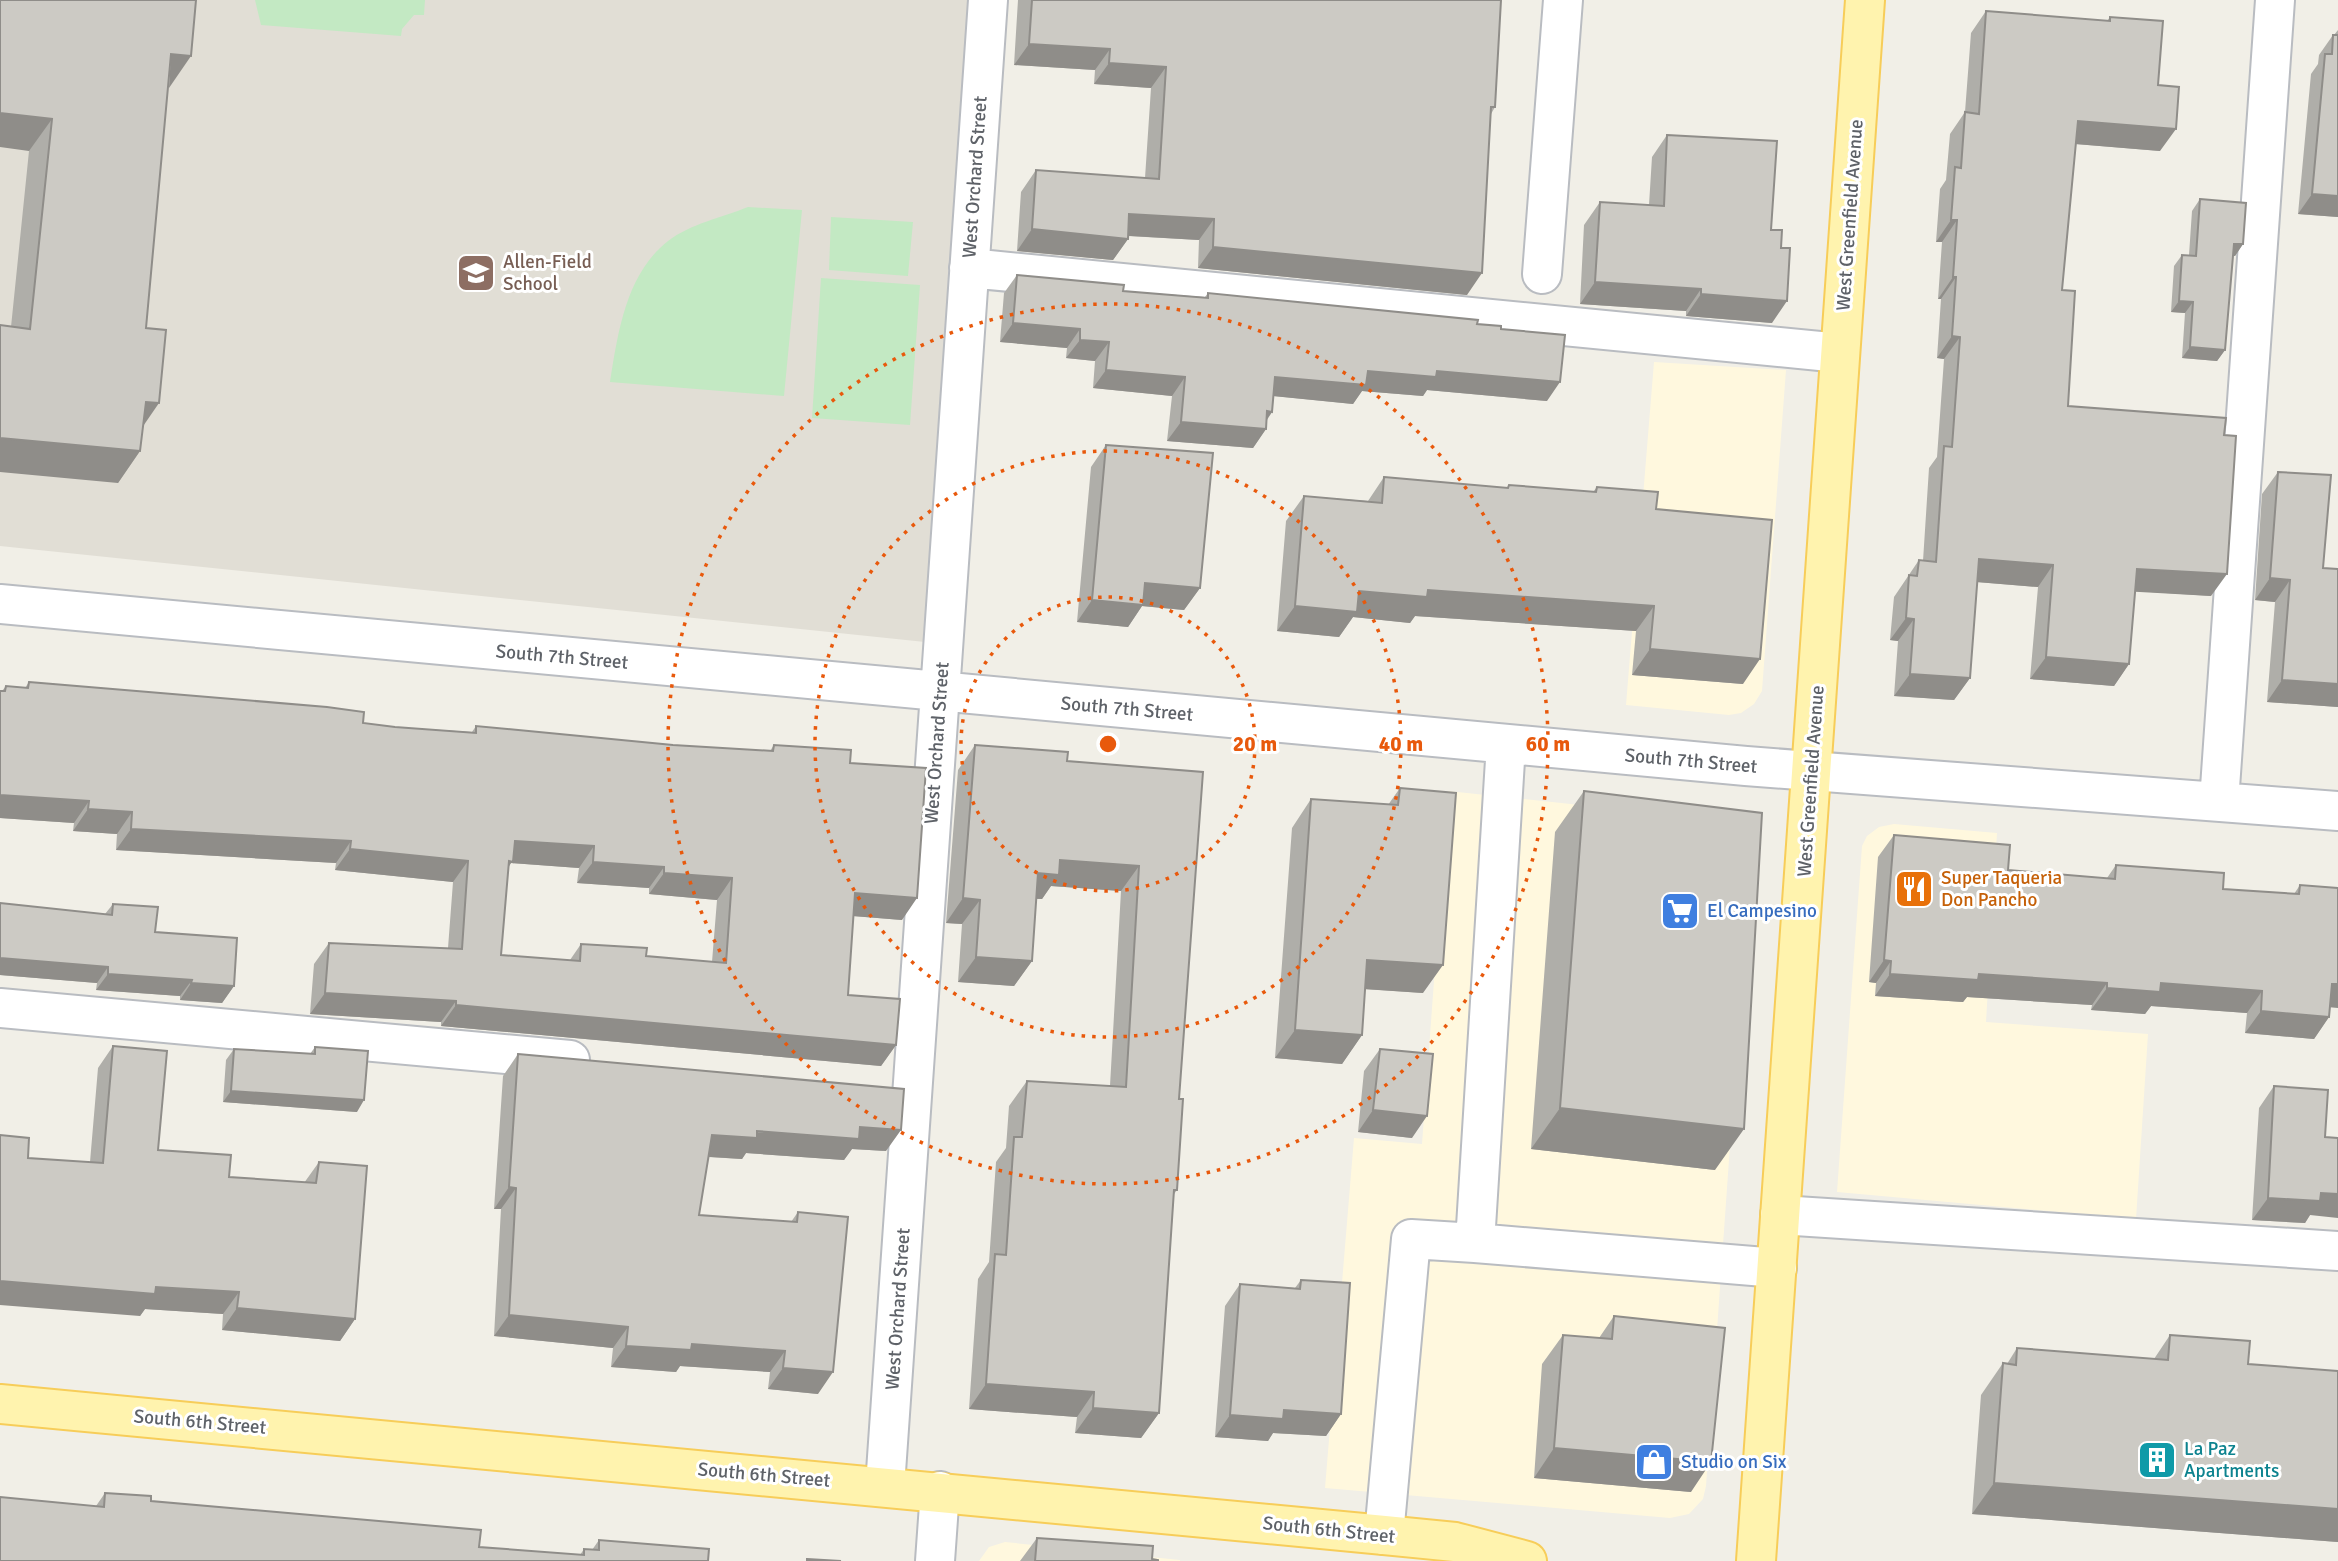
<svg xmlns="http://www.w3.org/2000/svg" width="2338" height="1561" font-family="Signika,sans-serif">
	<style>
		.commercial { fill: #fff8de }
		.education { fill: #e1ded5 }
		.green { fill: #c3e9c3 }
		.lines { fill: none; stroke-linecap: round; stroke-linejoin: round }
		.minor-casing { stroke: #b9bcc1; stroke-width: 42 }
		.major-casing { stroke: #f7cd59; stroke-width: 42 }
		.minor { stroke: #fff; stroke-width: 38 }
		.major { stroke: #fff3ae; stroke-width: 38 }
		.wall { fill: #afaea9; fill-rule: evenodd }
		.shaded-wall { fill: #8f8d89 }
		.building { fill: #cccac4; stroke: #8f8d89; stroke-width: 2; fill-rule: evenodd }
		.ring { fill: none; stroke: #e8590c; stroke-width: 3.5; stroke-dasharray: 3.5 7 }
		.labels { text-anchor: middle; dominant-baseline: central; stroke-width: 6; stroke-linejoin: round; paint-order: stroke }
		.street-label { font-size: 19px; fill: #5e6268; stroke: #fff }
		.education-label { font-size: 19px; fill: #785e54; stroke: #fff; text-anchor: start }
		.food-label { font-size: 19px; fill: #c56008; stroke: #fff; text-anchor: start }
		.shop-label { font-size: 19px; fill: #366cbe; stroke: #fff; text-anchor: start }
		.culture-label { font-size: 19px; fill: #0d838f; stroke: #fff; text-anchor: start }
		.centre { fill: #e8590c; stroke: #fff; stroke-width: 3.5 }
		.ring-label { font-size: 21px; text-anchor: middle; font-weight: bold; fill: #e8590c; stroke: #fff; stroke-width: 6; stroke-linejoin: round; paint-order: stroke }
	</style>
	<rect width="100%" height="100%" fill="#f1efe7"/>
	<!-- commercial -->
	<path class="commercial" d="M1654,362L1786,370L1762,691L1754,704L1741,713L1729,715L1626,705Z
		M1448,791L1729,821L1751,848L1706,1486L1703,1499L1689,1514L1670,1518L1325,1488L1354,1138L1422,1144Z
		M1894,824L1997,833L1986,1022L2148,1034L2136,1219L1837,1192L1862,846L1867,836L1879,827Z
		M1005,1542L1180,1560V1561H979L989,1547Z"/>
	<!-- education -->
	<path class="education" d="M0,0H971L925,642L0,546Z"/>
	<!-- green -->
	<path class="green" d="M255,0H425L424,15H414L402,29L401,36L261,25Z
		M748,207L802,210L784,396L610,382C618,332 626,274 668,241C690,224 723,217 748,207Z
		M831,217L913,222L908,276L829,270Z
		M821,278L920,285L910,425L812,418Z"/>
	<g class="lines">
		<defs>
			<path id="minor" d="M969,268L1840,353
				M1542,274L1563,0
				M0,604L1746,766L2338,811
				M2219,802L2275,0
				M0,1008L570,1060
				M1780,1215L2338,1251
				M1475,1243L1777,1268
				M885,1486L988,0
				M1384,1535L1411,1239L1475,1243L1506,744
				M935,1561L940,1491"/>
			<path id="major" d="M0,1404L1384,1535L1455,1542L1527,1561
				M1756,1561L1865,0"/>
		</defs>
		<!-- minor casing -->
		<use href="#minor" class="minor-casing"/>
		<!-- major casing -->
		<use href="#major" class="major-casing"/>
		<!-- minor -->
		<use href="#minor" class="minor"/>
		<!-- major -->
		<use href="#major" class="major"/>
	</g>
	<!-- wall -->
	<path class="wall" d="M0,0L168,88L146,328L143,427L140,451L118,483L11,327L29,151Z
		M1018,0H1501L1495,107L1491,114L1467,295L1198,268L1199,240L1128,236V239L1113,260L1017,251L1021,192L1036,170L1145,178L1151,88L1094,84L1095,70L1014,65Z
		M1986,11L2107,21L2110,17L2158,85L2160,151L2076,144L2062,290L2068,406L2211,596L2135,591L2129,664L2114,686L2030,679L2038,587L1977,582L1970,678L1954,700L1894,696L1898,641L1890,640L1894,597L1919,560L1923,561L1929,468L1937,457L1944,359L1937,358L1941,299H1938L1942,242H1936L1940,189L1946,180L1950,134L1965,112L1971,33Z
		M2338,30V217L2298,214L2311,74L2318,64L2319,55L2333,35H2334Z
		M1667,135L1771,230L1772,323L1686,316V311L1580,304L1584,225L1600,202L1649,205L1652,157Z
		M2200,199L2243,244L2235,256L2233,255L2225,350L2217,361L2182,358L2185,313L2171,312L2174,266L2182,255H2189L2192,211Z
		M1017,275L1123,291L1205,297L1208,293L1477,324L1501,329L1547,401L1427,390L1423,396L1362,391L1353,404L1274,396L1272,412L1267,420L1266,429L1253,448L1167,441L1172,396L1093,388L1095,361L1066,358L1067,348L1000,342L1004,293Z
		M1106,445L1200,588L1184,610L1142,606L1128,627L1077,622L1091,467Z
		M2278,472L2323,568L2338,569V707L2267,702L2275,602L2255,600L2262,494Z
		M1384,477L1507,488L1509,485L1593,492L1597,487L1656,509L1743,684L1632,675L1636,631L1415,616L1410,623L1353,617L1339,637L1277,631L1286,521L1304,496L1368,501Z
		M29,682L395,727L472,732L476,726L673,745L770,751L774,745L850,763L902,920L853,916L848,995L896,1045L881,1066L441,1026V1022L310,1014L314,964L329,943L448,948L453,882L335,870L336,863L116,850L117,834L73,831L74,823L0,818V691H2L6,686L25,688ZM511,863L579,868L577,883L649,888V894L717,900L712,962L646,956L581,944L570,960L501,955L508,868Z
		M975,745L1067,761L1203,772L1179,1099L1177,1190L1174,1194L1159,1413L1141,1438L1075,1433L1077,1417L969,1409L978,1279L989,1262L996,1162L1006,1148L1009,1106L1027,1081L1110,1086L1121,891L1051,886L1042,899H1036L1032,961L1014,986L958,982L962,924L946,923L958,770Z
		M1400,788L1423,993L1365,989L1362,1035L1342,1064L1275,1058L1292,828L1311,799L1388,805Z
		M1584,791L1715,1170L1531,1149L1555,832Z
		M1894,835L2008,870L2107,878L2116,865L2223,889L2294,894L2300,885L2330,1007L2329,1017L2314,1039L2245,1033L2247,1013L2151,1006L2145,1014L2091,1010L2092,1005L1967,997L1963,1002L1875,996L1876,983L1869,982L1878,857Z
		M0,903L105,914L113,904L155,932L234,986L222,1003L180,1000V996L96,990L97,983L0,975Z
		M113,1046L158,1150L229,1177L304,1183L319,1162L355,1319L340,1341L222,1330L223,1314L145,1309L140,1316L28,1158L90,1162L98,1068Z
		M315,1047L357,1112L223,1102L226,1060L234,1049L310,1054Z
		M1380,1049L1412,1138L1358,1132L1364,1071Z
		M518,1054L886,1151L852,1149L844,1160L746,1153L742,1159L708,1157L699,1215L791,1222L798,1212L818,1394L768,1389L770,1372L680,1366L676,1372L611,1367L613,1348L494,1336L501,1209H494L503,1076Z
		M2274,1086L2310,1215L2305,1223L2252,1220L2259,1108Z
		M1301,1280L1341,1414L1326,1436L1273,1433L1268,1441L1215,1437L1225,1306L1240,1284L1295,1288Z
		M1614,1316L1691,1492L1534,1478L1542,1364L1563,1335L1599,1338Z
		M2170,1335L2248,1364L2338,1371V1542L1972,1514L1981,1395L2003,1363L2007,1364L2017,1348L2154,1359Z
		M105,1493L151,1501L479,1547L580,1555L584,1549L592,1550L599,1540L708,1561H0L96,1506Z
		M1037,1538L1152,1559L1158,1561H1020Z"/>
	<!-- shaded-wall -->
	<path class="shaded-wall" d="M1029,44L1110,49L1095,70L1014,65Z
		M171,54L191,56L169,88Z
		M1109,63L1166,67L1151,88L1094,84Z
		M0,113L52,119L29,151L0,147Z
		M2078,121L2176,129L2160,151L2063,143Z
		M2312,194L2338,196V217L2298,214Z
		M1129,214L1214,219L1199,240L1114,235Z
		M1951,220H1957L1942,242H1936Z
		M1032,229L1128,239L1113,260L1017,251Z
		M2234,244H2243L2235,256L2226,255Z
		M1213,247L1482,273L1467,295L1198,268Z
		M1953,277H1956L1941,299H1938Z
		M1595,282L1701,289L1686,311L1580,304Z
		M1701,294L1787,301L1772,323L1686,316Z
		M2179,301L2193,302L2185,313L2171,312Z
		M1013,323L1080,329L1067,348L1000,342Z
		M1952,336L1960,337L1944,359L1937,358Z
		M1080,340L1109,342L1095,361L1066,358Z
		M2190,347L2225,350L2217,361L2182,358Z
		M1106,370L1185,377L1172,396L1093,388Z
		M1368,371H1437L1560,382L1547,401L1427,390L1423,396L1362,391L1353,404L1262,395L1275,377Z
		M146,402L159,403L137,435Z
		M1267,411L1272,412L1260,429H1266L1253,448L1167,441L1181,422Z
		M0,438L140,451L118,483L0,472Z
		M1979,559L2053,565L2038,587L1964,581Z
		M2137,569L2227,574L2211,596L2122,591Z
		M2270,578L2290,580L2275,602L2255,600Z
		M1145,583L1200,588L1184,610L1142,606L1128,627L1077,622L1092,600Z
		M1428,590L1654,606L1636,631L1415,616L1410,623L1353,617L1339,637L1277,631L1295,606L1359,591Z
		M1906,618L1914,619L1898,641L1890,640Z
		M1650,649L1760,659L1743,684L1632,675Z
		M2046,657L2129,664L2114,686L2030,679Z
		M1910,674L1970,678L1954,700L1894,696Z
		M2282,680L2338,684V707L2267,702Z
		M0,795L89,801L74,823L0,818Z
		M88,809L132,812L117,834L73,831Z
		M131,829L351,841L336,863L116,850Z
		M515,841L594,846L579,868L511,863L497,883Z
		M350,849L468,861L453,882L335,870Z
		M1060,860L1139,866L1121,891L1051,886L1042,899L1021,898L1038,873Z
		M593,862L664,867L649,888L577,883Z
		M664,873L732,878L717,900L649,894Z
		M855,893L917,898L902,920L840,915Z
		M963,898L980,900L962,924L946,923Z
		M976,957L1032,961L1014,986L958,982Z
		M0,958L108,967L97,983L0,975Z
		M1367,960L1443,965L1423,993L1348,988Z
		M1884,960L1891,961L1876,983L1869,982Z
		M108,974L192,980L180,996L96,990Z
		M1890,974H1979L2107,983L2092,1005L1967,997L1963,1002L1875,996Z
		M191,983L234,986L222,1003L180,1000Z
		M2161,983L2262,991L2247,1013L2151,1006L2145,1014L2091,1010L2107,988Z
		M2332,984H2338V1008L2316,1006Z
		M325,993L456,1001L441,1022L310,1014Z
		M456,1005L896,1045L881,1066L441,1026Z
		M2261,1011L2329,1017L2314,1039L2245,1033Z
		M1295,1030L1362,1035L1342,1064L1275,1058Z
		M231,1091L364,1100L357,1112L223,1102Z
		M1560,1108L1744,1129L1715,1170L1531,1149Z
		M1373,1110L1427,1116L1412,1138L1358,1132Z
		M860,1127L901,1130L886,1151L852,1149L844,1160L746,1153L742,1159L696,1156L712,1135Z
		M509,1187L516,1188L501,1209H494Z
		M2321,1193L2338,1194V1218L2310,1215L2305,1223L2252,1220L2268,1198Z
		M0,1281L156,1287L239,1292L223,1314L145,1309L140,1316L0,1305Z
		M237,1308L355,1319L340,1341L222,1330Z
		M509,1315L628,1327L613,1348L494,1336Z
		M692,1344L785,1351L770,1372L680,1366L676,1372L611,1367L626,1346Z
		M783,1368L833,1372L818,1394L768,1389Z
		M986,1384L1094,1392L1077,1417L969,1409Z
		M1093,1408L1159,1413L1141,1438L1075,1433Z
		M1284,1410L1341,1414L1326,1436L1273,1433L1268,1441L1215,1437L1230,1415Z
		M1554,1448L1711,1462L1691,1492L1534,1478Z
		M1994,1483L2338,1509V1542L1972,1514Z"/>
	<!-- building -->
	<path class="building" d="M0,0H196L191,56L171,54L146,328L166,330L159,403L146,402L140,451L0,438V325L30,329L52,119L0,113Z
		M1032,0H1501L1495,107H1491L1482,273L1213,247L1214,219L1129,214L1128,239L1032,229L1036,170L1159,179L1166,67L1109,63L1110,49L1029,44Z
		M1986,11L2110,21V17L2163,21L2158,85L2179,87L2176,129L2078,121L2062,290L2075,291L2068,406L2226,418L2224,435L2236,436L2227,574L2137,569L2129,664L2046,657L2053,565L1979,559L1970,678L1910,674L1914,619L1906,618L1909,575L1917,576L1919,560L1936,562L1944,446L1952,447L1960,337L1952,336L1956,277H1953L1957,220H1951L1955,167L1961,168L1965,112L1979,114Z
		M2333,35H2338V196L2312,194L2325,54H2332Z
		M1667,135L1777,141L1771,230H1782L1781,248H1790L1787,301L1701,294V289L1595,282L1600,202L1664,206Z
		M2200,199L2246,203L2243,244H2234L2225,350L2190,347L2193,302L2179,301L2182,255L2196,256Z
		M1017,275L1124,285L1123,291L1208,298V293L1478,320L1477,324L1501,326V329L1565,335L1560,382L1437,371L1436,377L1368,371L1366,385L1275,377L1272,412L1267,411L1266,429L1181,422L1185,377L1106,370L1109,342L1080,340V329L1013,323Z
		M1106,445L1213,453L1200,588L1145,583L1143,605L1092,600Z
		M2278,472L2331,475L2323,568L2338,569V684L2282,680L2290,580L2270,578Z
		M1384,477L1508,488L1509,485L1596,492L1597,487L1658,492L1656,509L1772,520L1760,659L1650,649L1654,606L1428,590L1427,597L1359,591L1357,612L1295,606L1304,496L1382,503Z
		M29,682L327,707L364,712L363,723L395,727L476,733V726L673,745L773,751L774,745L851,750L850,763L926,768L917,898L855,893L848,995L900,999L896,1045L456,1005V1001L325,993L329,943L462,949L468,861L350,849L351,841L131,829L132,812L88,809L89,801L0,795V691H5L6,686L28,688ZM515,841L594,846L593,862L664,867V873L732,878L726,963L646,956L647,948L581,944L580,961L501,955L509,861L513,862Z
		M975,745L1068,752L1067,761L1203,772L1179,1099H1183L1177,1190H1174L1159,1413L1093,1408L1094,1392L986,1384L995,1254L1006,1255L1014,1137H1022L1027,1081L1126,1087L1139,866L1060,860L1059,875L1038,873L1032,961L976,957L980,900L963,898Z
		M1400,788L1456,793L1443,965L1367,960L1362,1035L1295,1030L1311,799L1398,805Z
		M1584,791L1762,813L1744,1129L1560,1108Z
		M1894,835L2010,845L2008,870L2115,879L2116,865L2224,873L2223,889L2299,894L2300,885L2338,888V984H2332L2329,1017L2261,1011L2262,991L2161,983L2160,992L2107,988V983L1979,974L1978,980L1890,974L1891,961L1884,960Z
		M0,903L112,915L113,904L158,907L155,932L237,938L234,986L191,983L192,980L108,974V967L0,958Z
		M113,1046L167,1051L158,1150L231,1155L229,1177L316,1183L319,1162L367,1166L355,1319L237,1308L239,1292L156,1287L155,1294L0,1281V1135L29,1138L28,1158L103,1163Z
		M315,1047L368,1051L364,1100L231,1091L234,1049L315,1054Z
		M1380,1049L1433,1054L1427,1116L1373,1110Z
		M518,1054L904,1089L901,1130L860,1127L859,1139L757,1131V1138L712,1135L699,1215L797,1222L798,1212L848,1217L833,1372L783,1368L785,1351L692,1344L691,1350L626,1346L628,1327L509,1315L516,1188L509,1187Z
		M2274,1086L2328,1090L2325,1137L2338,1138V1194L2321,1193L2320,1201L2268,1198Z
		M1301,1280L1350,1283L1341,1414L1284,1410L1283,1419L1230,1415L1240,1284L1300,1289Z
		M1614,1316L1725,1328L1711,1462L1554,1448L1563,1335L1612,1339Z
		M2170,1335L2250,1341L2248,1364L2338,1371V1509L1994,1483L2003,1363L2016,1365L2017,1348L2168,1360Z
		M105,1493L151,1496V1501L481,1530L479,1547L584,1555V1549L599,1550V1540L709,1549L708,1561H0V1497L104,1507Z
		M1037,1538L1153,1546L1152,1559L1158,1560V1561H1035Z
		M807,1559L841,1561H807Z"/>
	<!-- distance rings -->
	<g class="ring">
		<circle cx="1108" cy="744" r="147"/>
		<circle cx="1108" cy="744" r="293"/>
		<circle cx="1108" cy="744" r="440"/>
	</g>
	<!-- icons -->
	<defs>
		<symbol id="school-square" viewBox="-11 -11 22 22"><rect x="-9" y="-9" width="18" height="18" rx="4" fill="#8d6e63" stroke="#fff"/><path d="M0-5L7-2L0 1L-7-2ZM-4 1L0 2.5L4 1V4Q0 6-4 4Z" fill="#fff"/></symbol>
		<symbol id="restaurant-square" viewBox="-11 -11 22 22"><rect x="-9" y="-9" width="18" height="18" rx="4" fill="#e8710a" stroke="#fff"/><path d="M-5-6h1v4h1v-4h1v4h1v-4h1v5L-1.5 .5V6h-2V.5L-5-1ZM5-6V6H3V1.5H1.5Q1.5-4 5-6Z" fill="#fff"/></symbol>
		<symbol id="supermarket-square" viewBox="-11 -11 22 22"><rect x="-9" y="-9" width="18" height="18" rx="4" fill="#3f7fe0" stroke="#fff"/><path d="M-6-5.5h2.5l.6 2H6L4.5 2H-2.5L-4.4-4H-6ZM-1.5 3.2a1.3 1.3 0 1 0 .1 0ZM3 3.2a1.3 1.3 0 1 0 .1 0Z" fill="#fff"/></symbol>
		<symbol id="building-square" viewBox="-11 -11 22 22"><rect x="-9" y="-9" width="18" height="18" rx="4" fill="#0f9aa8" stroke="#fff"/><path d="M-4-6H4V6H1V3H-1V6H-4ZM-2.5-4.3h1.7v1.8h-1.7ZM.8-4.3h1.7v1.8H.8ZM-2.5-1h1.7V.8h-1.7ZM.8-1h1.7V.8H.8Z" fill="#fff"/></symbol>
		<symbol id="shop-square" viewBox="-11 -11 22 22"><rect x="-9" y="-9" width="18" height="18" rx="4" fill="#3f7fe0" stroke="#fff"/><path d="M-5-2.5h2.3a2.7 3.5 0 0 1 5.4 0H5L5.5 6h-11ZM-1.5-2.5h3a1.5 2.3 0 0 0-3 0Z" fill="#fff"/></symbol>
	</defs>
	<g fill-rule="evenodd">
		<use href="#school-square" x="454" y="251" width="44" height="44"/>
		<use href="#restaurant-square" x="1892" y="867" width="44" height="44"/>
		<use href="#supermarket-square" x="1658" y="889" width="44" height="44"/>
		<use href="#building-square" x="2135" y="1438" width="44" height="44"/>
		<use href="#shop-square" x="1632" y="1440" width="44" height="44"/>
	</g>
	<g class="labels">
		<!-- street labels -->
		<g class="street-label">
			<text transform="translate(975 177) rotate(-86)">West Orchard Street</text>
			<text transform="translate(1850 215) rotate(-86)">West Greenfield Avenue</text>
			<text transform="translate(562 657) rotate(5)">South 7th Street</text>
			<text transform="translate(1127 709) rotate(5)">South 7th Street</text>
			<text transform="translate(937 743) rotate(-86)">West Orchard Street</text>
			<text transform="translate(1691 761) rotate(5)">South 7th Street</text>
			<text transform="translate(1811 781) rotate(-86)">West Greenfield Avenue</text>
			<text transform="translate(898 1309) rotate(-86)">West Orchard Street</text>
			<text transform="translate(200 1422) rotate(5)">South 6th Street</text>
			<text transform="translate(764 1475) rotate(5)">South 6th Street</text>
			<text transform="translate(1329 1530) rotate(6)">South 6th Street</text>
		</g>
		<!-- education labels -->
		<g class="education-label">
			<text x="503" y="262">Allen-Field<tspan x="503" dy="22">School</tspan></text>
		</g>
		<!-- food labels -->
		<g class="food-label">
			<text x="1941" y="878">Super Taqueria<tspan x="1941" dy="22">Don Pancho</tspan></text>
		</g>
		<!-- shop labels -->
		<g class="shop-label">
			<text x="1707" y="911">El Campesino</text>
			<text x="1681" y="1462">Studio on Six</text>
		</g>
		<!-- culture labels -->
		<g class="culture-label">
			<text x="2184" y="1449">La Paz<tspan x="2184" dy="22">Apartments</tspan></text>
		</g>
	</g>
	<circle cx="1108" cy="744" r="10" class="centre"/>
	<g class="ring-label">
		<text x="1255" y="751">20 m</text>
		<text x="1401" y="751">40 m</text>
		<text x="1548" y="751">60 m</text>
	</g>
</svg>
